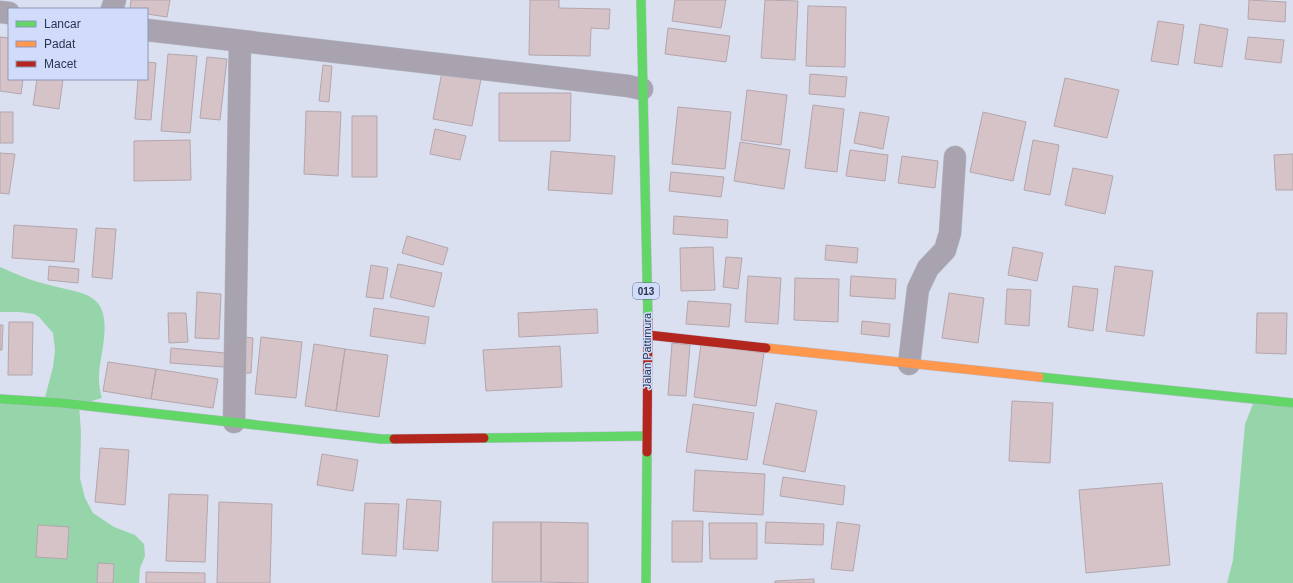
<svg xmlns="http://www.w3.org/2000/svg" width="1293" height="583" font-family="Arial,sans-serif">
	<style>
		.green { fill: #96d5aa }
		.building { fill: #d6c3c8; stroke: #b3a6ac }
		.lines { fill: none; stroke-linecap: round; stroke-linejoin: round }
		.street-casing { stroke: #b8becf; stroke-width: 23 }
		.fast-casing { stroke: #b8becf; stroke-width: 10 }
		.slow-casing { stroke: #b8becf; stroke-width: 10 }
		.jam-casing { stroke: #b8becf; stroke-width: 10 }
		.street { stroke: #a8a3ae; stroke-width: 22 }
		.fast { stroke: #63d668; stroke-width: 9 }
		.slow { stroke: #ff974d; stroke-width: 9 }
		.jam { stroke: #b3261e; stroke-width: 9 }
		.labels { text-anchor: middle; dominant-baseline: central; stroke-width: 3; stroke-linejoin: round; paint-order: stroke }
		.shield { fill: #d0dcfa; stroke: #5b6684; stroke-width: 1 }
		.shield-label { font-size: 10px; font-weight: bold; fill: #293451 }
		.street-label { font-size: 11px; fill: #293451; stroke: #d0dcfa }
	</style>
	<rect width="100%" height="100%" fill="#dae0f0"/>
	<!-- green -->
	<path class="green" d="M0,267C16,274 32,281 49,285C84,294 109,292 104,338C102,360 95,376 102,398L79,405L81,432L80,478L85,498L93,513L114,527L135,535L144,544L145,556L140,568L139,583H0V399L44,401L53,367L55,350L53,333L39,317L34,314L19,312H0Z
		M1255,399L1293,403V583H1227L1233,560L1245,424Z"/>
	<!-- building -->
	<path class="building" d="M131,0H170L167,17L147,14V9H130Z
		M530,0H559V8L610,9L609,29L591,28L590,56L529,55Z
		M675,0H726L721,28L672,21Z
		M765,0L798,1L795,60L761,58Z
		M1249,0L1286,2L1285,22L1248,19Z
		M808,6L846,7L845,67L806,66Z
		M1158,21L1184,25L1178,65L1151,61Z
		M1200,24L1228,29L1222,67L1194,63Z
		M668,28L730,36L726,62L665,54Z
		M0,37L9,38V79H23L21,94L0,91Z
		M1248,37L1284,40L1281,63L1245,59Z
		M168,54L197,56L190,133L161,131Z
		M207,57L227,59L220,120L200,118Z
		M147,62L156,63L151,120L135,119L138,79H147Z
		M323,65L332,66L329,102L319,101Z
		M442,72L481,79L472,126L433,119Z
		M810,74L847,77L845,97L809,94Z
		M1065,78L1119,90L1107,138L1054,126Z
		M37,79H63L59,109L33,105Z
		M747,90L787,95L781,145L741,140Z
		M499,93H571L570,141H499Z
		M813,105L844,109L837,172L805,168Z
		M678,107L731,112L725,169L672,164Z
		M306,111L341,112L338,176L304,174Z
		M0,112H13V143H0Z
		M860,112L889,117L883,149L854,143Z
		M983,112L1026,122L1013,181L970,172Z
		M352,116H377V177H352Z
		M435,129L466,136L460,160L430,154Z
		M190,140L191,180L134,181V141Z
		M1033,140L1059,145L1050,195L1024,190Z
		M740,142L790,150L784,189L734,181Z
		M850,150L888,155L885,181L846,176Z
		M551,151L615,156L612,194L548,190Z
		M0,153L15,154L9,194L0,193Z
		M1293,154V190H1276L1274,155Z
		M902,156L938,161L935,188L898,183Z
		M1073,168L1113,176L1105,214L1065,205Z
		M671,172L724,177L721,197L669,191Z
		M674,216L728,220L727,238L673,234Z
		M14,225L77,229L74,262L12,258Z
		M96,228L116,229L112,279L92,277Z
		M407,236L448,248L443,265L402,253Z
		M826,245L858,248L857,263L825,260Z
		M713,247L715,290L681,291L680,248Z
		M1013,247L1043,253L1037,281L1008,275Z
		M726,257L742,258L738,289L723,287Z
		M398,264L442,273L434,307L390,297Z
		M371,265L388,268L383,299L366,297Z
		M49,266L79,269L78,283L48,280Z
		M1115,266L1153,271L1144,336L1106,331Z
		M748,276L781,278L778,324L745,322Z
		M851,276L896,279L895,299L850,296Z
		M795,278L839,279L838,322L794,320Z
		M1073,286L1098,289L1093,331L1068,327Z
		M1007,289L1031,290L1029,326L1005,324Z
		M197,292L221,294L219,339L195,338Z
		M949,293L984,298L978,343L942,338Z
		M688,301L731,304L729,327L686,324Z
		M374,308L429,317L425,344L370,336Z
		M597,309L598,333L519,337L518,313Z
		M168,313H186L188,342L169,343Z
		M1257,313H1287L1286,354L1256,353Z
		M862,321L890,324L889,337L861,334Z
		M9,322H33L32,375H8Z
		M0,325H3L2,350H0Z
		M245,337L253,338L251,373H242Z
		M261,337L302,342L296,398L255,394Z
		M672,343L690,345L686,396L668,395Z
		M314,344L345,349L336,411L305,406Z
		M701,344L764,353L756,406L694,397Z
		M560,346L562,387L486,391L483,350Z
		M171,348L225,353L224,367L170,363Z
		M345,349L388,355L379,417L336,411Z
		M108,362L156,369L151,399L103,391Z
		M156,369L218,379L213,408L151,399Z
		M1012,401L1053,403L1050,463L1009,461Z
		M776,403L817,411L805,472L763,464Z
		M693,404L754,413L747,460L686,452Z
		M100,448L129,450L125,505L95,502Z
		M322,454L358,460L353,491L317,485Z
		M695,470L765,474L763,515L693,511Z
		M783,477L845,486L843,505L780,496Z
		M1162,483L1170,565L1086,573L1079,490Z
		M169,494L208,495L205,562L166,561Z
		M407,499L441,501L438,551L403,549Z
		M219,502L272,504L270,583H217Z
		M365,503L399,504L396,556L362,554Z
		M672,521H703L702,562H672Z
		M493,522H541V582H492Z
		M541,522L588,523V583L541,582Z
		M766,522L824,524L823,545L765,543Z
		M837,522L860,525L853,571L831,569Z
		M709,523H757V559H710Z
		M38,525L69,527L67,559L36,557Z
		M98,563L114,564L113,583H97Z
		M146,572L205,573V583H146Z
		M814,579V583H775V581Z"/>
	<g class="lines">
		<defs>
			<path id="street" d="M112,9L115,0
				M0,12L9,13
				M147,30L628,86L642,89
				M909,364L918,289L928,268L945,250L950,233L955,157
				M234,422L240,42"/>
			<path id="fast" d="M641,0L648,321
				M1039,377L1293,403
				M0,399L62,403L381,439H394
				M484,438L647,436
				M646,583L647,452"/>
			<path id="slow" d="M766,348L1039,377"/>
			<path id="jam" d="M648,335L766,348
				M394,439L484,438
				M647,452L648,321"/>
		</defs>
		<!-- street casing -->
		<use href="#street" class="street-casing"/>
		<!-- fast casing -->
		<use href="#fast" class="fast-casing"/>
		<!-- slow casing -->
		<use href="#slow" class="slow-casing"/>
		<!-- jam casing -->
		<use href="#jam" class="jam-casing"/>
		<!-- street -->
		<use href="#street" class="street"/>
		<!-- fast -->
		<use href="#fast" class="fast"/>
		<!-- slow -->
		<use href="#slow" class="slow"/>
		<!-- jam -->
		<use href="#jam" class="jam"/>
	</g>
	<g class="labels">
		<!-- shield labels -->
		<rect class="shield" x="633" y="283" width="26" height="16" rx="3"/>
		<g class="shield-label">
			<text x="646" y="291">013</text>
		</g>
		<!-- street labels -->
		<g class="street-label">
			<text transform="translate(647 351) rotate(-90)">Jalan Pattimura</text>
		</g>
	</g>
	<!-- legend -->
	<rect x="8" y="8" width="140" height="72" fill="#d0dcfa" stroke="#8d99b6"/>
	<rect x="16" y="21" width="20" height="6" fill="#63d668" stroke="#8d99b6"/>
	<text x="44" y="28" font-size="12" fill="#293451">Lancar</text>
	<rect x="16" y="41" width="20" height="6" fill="#ff974d" stroke="#8d99b6"/>
	<text x="44" y="48" font-size="12" fill="#293451">Padat</text>
	<rect x="16" y="61" width="20" height="6" fill="#b3261e" stroke="#8d99b6"/>
	<text x="44" y="68" font-size="12" fill="#293451">Macet</text>
</svg>
